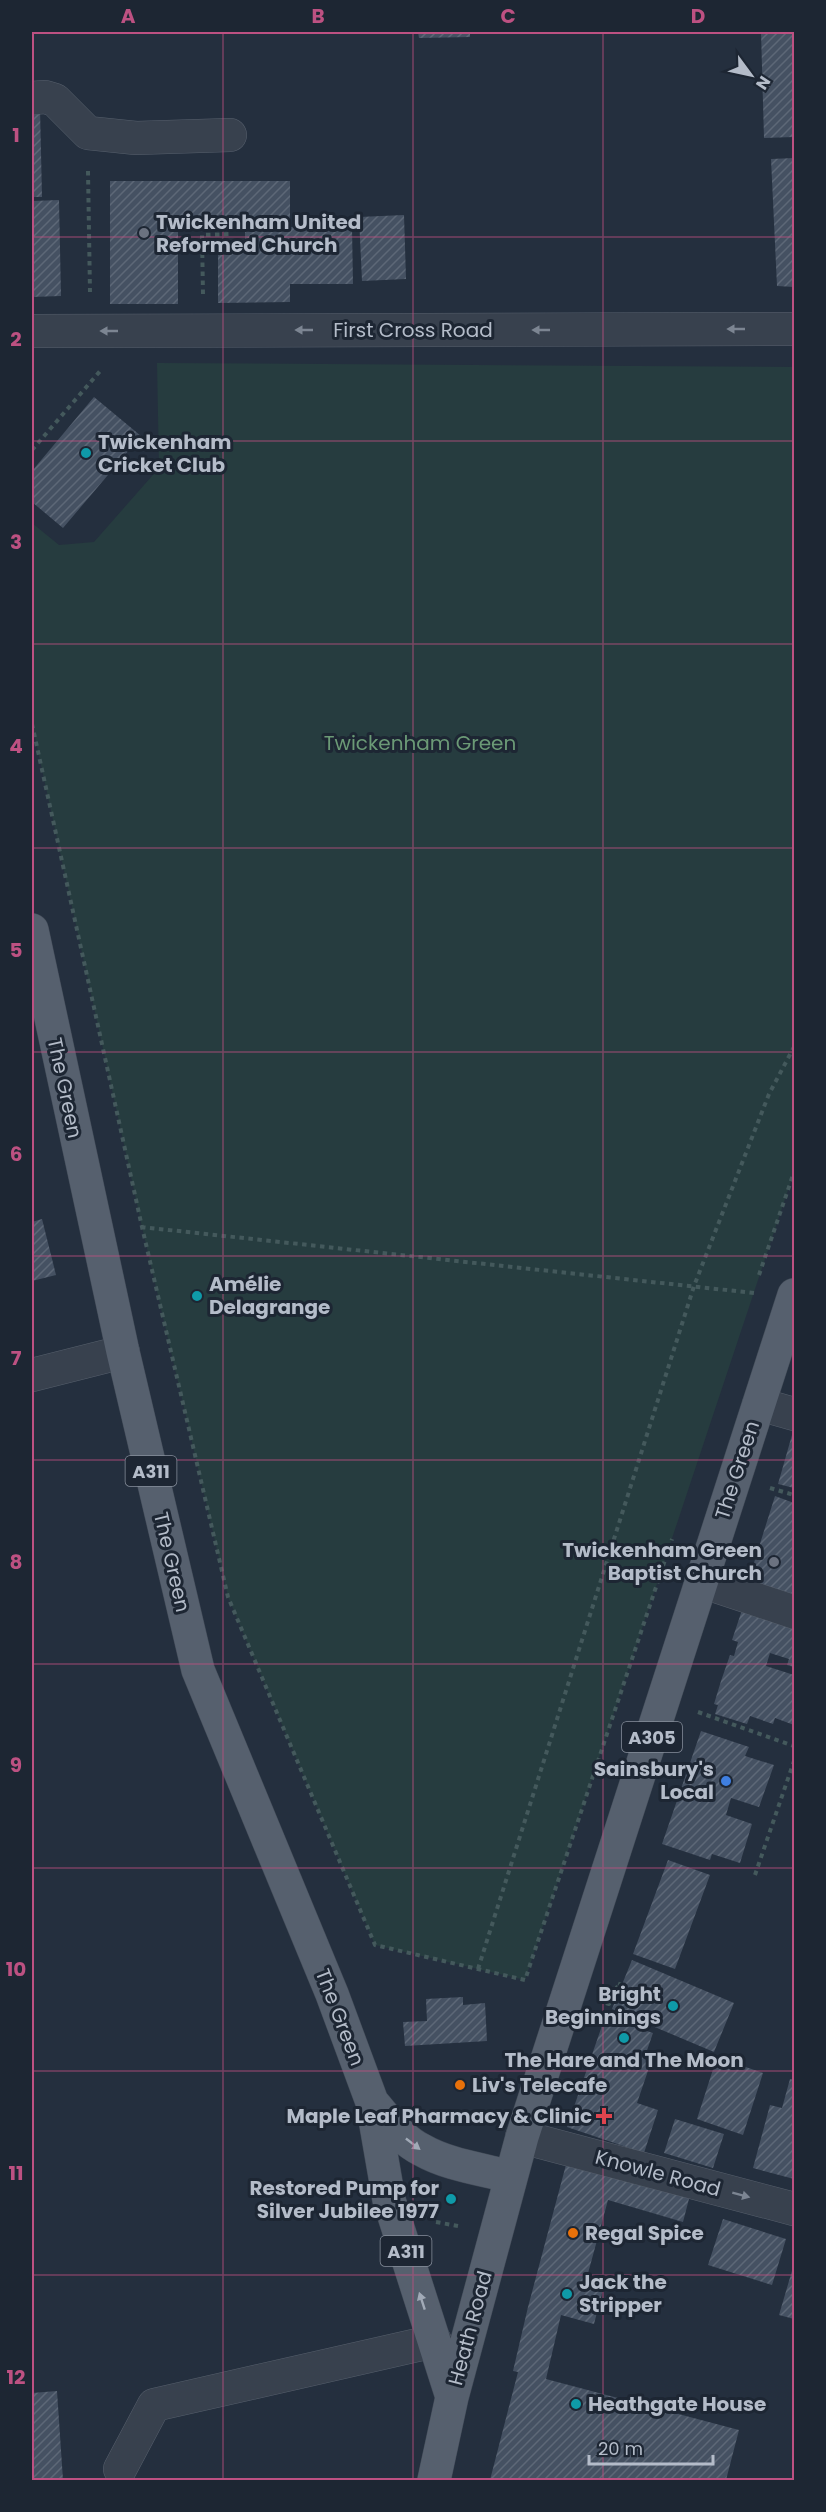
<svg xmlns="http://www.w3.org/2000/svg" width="826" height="2512" font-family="Poppins,sans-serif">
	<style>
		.park { fill: #263c3f }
		.building { fill: url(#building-hatch) }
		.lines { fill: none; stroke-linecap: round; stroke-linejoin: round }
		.minor-casing { stroke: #565f6c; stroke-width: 34 }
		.major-casing { stroke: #414a57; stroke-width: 34 }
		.path { stroke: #44595c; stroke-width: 4; stroke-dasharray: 4.5 4.5; stroke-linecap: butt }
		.minor { stroke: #38414e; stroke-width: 33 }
		.major { stroke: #56606e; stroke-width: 33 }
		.oneway { fill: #7c8592 }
		.oneway2 { fill: #a1aab7 }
		.grid { fill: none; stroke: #bd5182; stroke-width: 1.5; stroke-opacity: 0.55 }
		.worship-dot { fill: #6b7280; stroke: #1d2633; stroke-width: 2 }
		.culture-dot { fill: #0f9aa8; stroke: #1d2633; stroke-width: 2 }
		.shop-dot { fill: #3f7fe0; stroke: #1d2633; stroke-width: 2 }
		.food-dot { fill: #e8710a; stroke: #1d2633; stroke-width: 2 }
		.health-dot { fill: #e0444e; stroke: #1d2633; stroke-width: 2 }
		.labels { text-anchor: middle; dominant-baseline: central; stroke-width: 6; stroke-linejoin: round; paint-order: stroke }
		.shield { fill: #1d2633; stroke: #878f9c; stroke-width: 1.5 }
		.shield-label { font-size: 18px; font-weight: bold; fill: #b4bcc9 }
		.poi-label { font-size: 20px; font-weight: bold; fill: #b4bcc9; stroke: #1d2633; text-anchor: start }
		.street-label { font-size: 20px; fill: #b4bcc9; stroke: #1d2633 }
		.park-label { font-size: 20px; fill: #6b9a76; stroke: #1d2633 }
		.neatline { fill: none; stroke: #bd5182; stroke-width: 2 }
		.grid-label { font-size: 20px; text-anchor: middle; font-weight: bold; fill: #bd5182 }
	</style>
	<defs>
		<pattern id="building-hatch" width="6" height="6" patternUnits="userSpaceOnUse" patternTransform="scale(1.5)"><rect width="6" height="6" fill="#455162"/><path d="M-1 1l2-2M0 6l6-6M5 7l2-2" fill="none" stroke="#5d6877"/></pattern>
	</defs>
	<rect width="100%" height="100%" fill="#242f3e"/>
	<!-- park -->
	<path class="park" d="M157,363L794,367V1172L525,1980L375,1945L228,1597L142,1227L32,724V523L59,545L94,542L159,468Z"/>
	<!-- building -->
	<path class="building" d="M418,32H470V37L419,38Z
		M761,32H794V137L764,138Z
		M32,108H40L42,197H32Z
		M794,158V287L777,286L771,159Z
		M110,181H290V227H352L353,284H290V302L218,303V248H245V217L178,218V304H110Z
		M59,200L61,296L32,297V201Z
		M404,215L406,279L362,281L359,217Z
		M94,397L141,436L63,528L32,502V471Z
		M42,1219L56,1275L32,1281V1222Z
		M794,1428V1488L778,1484Z
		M775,1496L794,1503V1600L747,1585Z
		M743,1607L794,1623V1667L787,1665L789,1659L770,1653L766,1666L794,1675V1725L775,1718L773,1724L750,1716L747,1724L715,1714L718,1705L714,1704L721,1681L730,1655L734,1656L738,1642L732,1640Z
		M701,1731L749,1747L745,1756L774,1765L759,1807L731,1798L726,1815L752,1824L740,1863L712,1854L710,1860L662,1844Z
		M668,1860L710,1875L675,1969L633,1954Z
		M632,1960L734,2003L714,2052L612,2009Z
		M463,1997V2005L485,2003L487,2041L405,2046L403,2022L427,2021L426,1999Z
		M605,2017L653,2033L644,2059L651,2062L637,2103L658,2110L644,2153L567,2127Z
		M717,2057L763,2073L743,2135L697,2119Z
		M790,2079L794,2080V2179L753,2168L770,2105L782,2108Z
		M675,2119L724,2134L713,2168L664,2153Z
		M567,2161L690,2195L683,2222L608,2200L587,2277L605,2282L594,2324L561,2315L546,2379L739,2430L726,2480H490L518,2372L513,2371L528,2307Z
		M723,2219L786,2239L772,2285L708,2265Z
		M794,2264V2319L779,2315Z
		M57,2391L63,2480H32V2393Z"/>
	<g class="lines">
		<defs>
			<path id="minor" d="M32,98L45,97L55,100L88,133L136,138L230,135
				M32,331L794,329
				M32,1375L123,1352
				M759,1404L794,1414
				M701,1581L794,1612
				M522,2137L794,2209
				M120,2469L154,2405L435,2341"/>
			<path id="major" d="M32,930L123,1352L198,1670L332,1994L372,2102L389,2200L452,2397
				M372,2102C387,2119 401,2140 422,2150C448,2165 482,2169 511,2177
				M434,2480L452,2397L522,2137L794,1295"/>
		</defs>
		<!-- minor casing -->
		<use href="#minor" class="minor-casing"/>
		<!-- major casing -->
		<use href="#major" class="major-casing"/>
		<!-- path -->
		<path class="path" d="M88,171L90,292
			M203,294L202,235L231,234
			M32,450L101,370
			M32,724L142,1227L228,1597L375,1945L525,1980L672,1539
			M141,1227L754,1293
			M759,1275L794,1172
			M770,1488L794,1495
			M698,1712L794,1746
			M755,1875L794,1761
			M478,1969L694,1286L769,1094L794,1047
			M606,2003L609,2004L617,1987L622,1985L614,1982
			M456,2125L459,2115
			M436,2222L458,2226"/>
		<!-- minor -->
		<use href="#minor" class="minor"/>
		<!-- major -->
		<use href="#major" class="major"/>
	</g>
	<!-- one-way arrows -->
	<defs><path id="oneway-solid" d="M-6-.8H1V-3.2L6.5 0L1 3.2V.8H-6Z" transform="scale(1.5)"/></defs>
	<g class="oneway">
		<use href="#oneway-solid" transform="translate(736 329) rotate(180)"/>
		<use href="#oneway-solid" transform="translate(304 330) rotate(180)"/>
		<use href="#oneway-solid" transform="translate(541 330) rotate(180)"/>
		<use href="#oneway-solid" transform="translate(109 331) rotate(180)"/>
		<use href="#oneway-solid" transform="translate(741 2195) rotate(15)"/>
	</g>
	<g class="oneway2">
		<use href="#oneway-solid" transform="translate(413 2144) rotate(38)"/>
		<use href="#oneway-solid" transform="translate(422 2301) rotate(-108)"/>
	</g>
	<!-- grid -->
	<path class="grid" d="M223,32V2480M413,32V2480M603,32V2480M32,237H794M32,441H794M32,644H794M32,848H794M32,1052H794M32,1256H794M32,1460H794M32,1664H794M32,1868H794M32,2071H794M32,2275H794"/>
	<!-- markers -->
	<g class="worship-dot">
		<circle cx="144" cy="233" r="6"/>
		<circle cx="774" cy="1562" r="6"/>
	</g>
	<g class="culture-dot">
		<circle cx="86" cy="453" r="6"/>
		<circle cx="197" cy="1296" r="6"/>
		<circle cx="673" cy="2006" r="6"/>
		<circle cx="624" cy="2038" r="6"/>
		<circle cx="451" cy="2199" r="6"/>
		<circle cx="567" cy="2294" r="6"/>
		<circle cx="576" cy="2404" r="6"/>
	</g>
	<circle class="shop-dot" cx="726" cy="1781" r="6"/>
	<g class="food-dot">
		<circle cx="460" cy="2085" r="6"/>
		<circle cx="573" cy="2233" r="6"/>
	</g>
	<path class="health-dot" d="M601 2107h6v6h6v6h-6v6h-6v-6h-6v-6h6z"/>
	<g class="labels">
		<!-- shield labels -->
		<g class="shield">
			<rect x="125.5" y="1456" width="51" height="30" rx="4.5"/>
			<rect x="622" y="1722" width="60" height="30" rx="4.5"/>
			<rect x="380.5" y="2236" width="51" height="30" rx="4.5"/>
		</g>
		<g class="shield-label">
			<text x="151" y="1471">A311</text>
			<text x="652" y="1737">A305</text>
			<text x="406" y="2251">A311</text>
		</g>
		<!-- poi labels -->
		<g class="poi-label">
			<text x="156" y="222">Twickenham United<tspan x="156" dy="23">Reformed Church</tspan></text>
			<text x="98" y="442">Twickenham<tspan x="98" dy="23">Cricket Club</tspan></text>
			<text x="209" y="1284">Amélie<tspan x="209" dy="23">Delagrange</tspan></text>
			<text x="762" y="1550" text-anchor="end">Twickenham Green<tspan x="762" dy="23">Baptist Church</tspan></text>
			<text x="714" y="1769" text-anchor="end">Sainsbury's<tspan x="714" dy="23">Local</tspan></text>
			<text x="661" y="1994" text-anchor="end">Bright<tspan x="661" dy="23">Beginnings</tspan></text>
			<text x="624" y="2060" text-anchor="middle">The Hare and The Moon</text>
			<text x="472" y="2085">Liv's Telecafe</text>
			<text x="592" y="2116" text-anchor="end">Maple Leaf Pharmacy &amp; Clinic</text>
			<text x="439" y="2188" text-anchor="end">Restored Pump for<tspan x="439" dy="23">Silver Jubilee 1977</tspan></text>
			<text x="585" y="2233">Regal Spice</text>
			<text x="579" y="2282">Jack the<tspan x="579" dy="23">Stripper</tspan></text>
			<text x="588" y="2404">Heathgate House</text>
		</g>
		<!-- street labels -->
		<g class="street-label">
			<text x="413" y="330">First Cross Road</text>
			<text transform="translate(65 1088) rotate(78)">The Green</text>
			<text transform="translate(737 1470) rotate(-72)">The Green</text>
			<text transform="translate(172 1562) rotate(77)">The Green</text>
			<text transform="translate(340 2017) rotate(69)">The Green</text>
			<text transform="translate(658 2173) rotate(15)">Knowle Road</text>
			<text transform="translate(470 2328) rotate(-75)">Heath Road</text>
		</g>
		<!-- park labels -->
		<g class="park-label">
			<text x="420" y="743">Twickenham Green</text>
		</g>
	</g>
	<!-- border -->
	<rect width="826" height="2512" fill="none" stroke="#1d2633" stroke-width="66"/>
	<!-- north arrow -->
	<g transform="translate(751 75) rotate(123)" stroke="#1d2633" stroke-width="4.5" paint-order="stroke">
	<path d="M0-4.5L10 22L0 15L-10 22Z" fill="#b4bcc9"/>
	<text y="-9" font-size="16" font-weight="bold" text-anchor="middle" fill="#b4bcc9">N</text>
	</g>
	<!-- scale -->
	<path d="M589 2455v9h124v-9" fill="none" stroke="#b4bcc9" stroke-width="3"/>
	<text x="598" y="2455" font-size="18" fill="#b4bcc9" stroke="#1d2633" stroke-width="4.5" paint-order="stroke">20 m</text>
	<rect x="33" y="33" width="760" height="2446" class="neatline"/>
	<g class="grid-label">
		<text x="128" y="23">A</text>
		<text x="318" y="23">B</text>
		<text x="508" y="23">C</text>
		<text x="698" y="23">D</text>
		<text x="16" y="142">1</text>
		<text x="16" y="346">2</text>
		<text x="16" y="549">3</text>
		<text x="16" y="753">4</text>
		<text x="16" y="957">5</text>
		<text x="16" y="1161">6</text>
		<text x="16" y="1365">7</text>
		<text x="16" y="1569">8</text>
		<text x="16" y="1772">9</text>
		<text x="16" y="1976">10</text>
		<text x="16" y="2180">11</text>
		<text x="16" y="2384">12</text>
	</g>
</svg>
